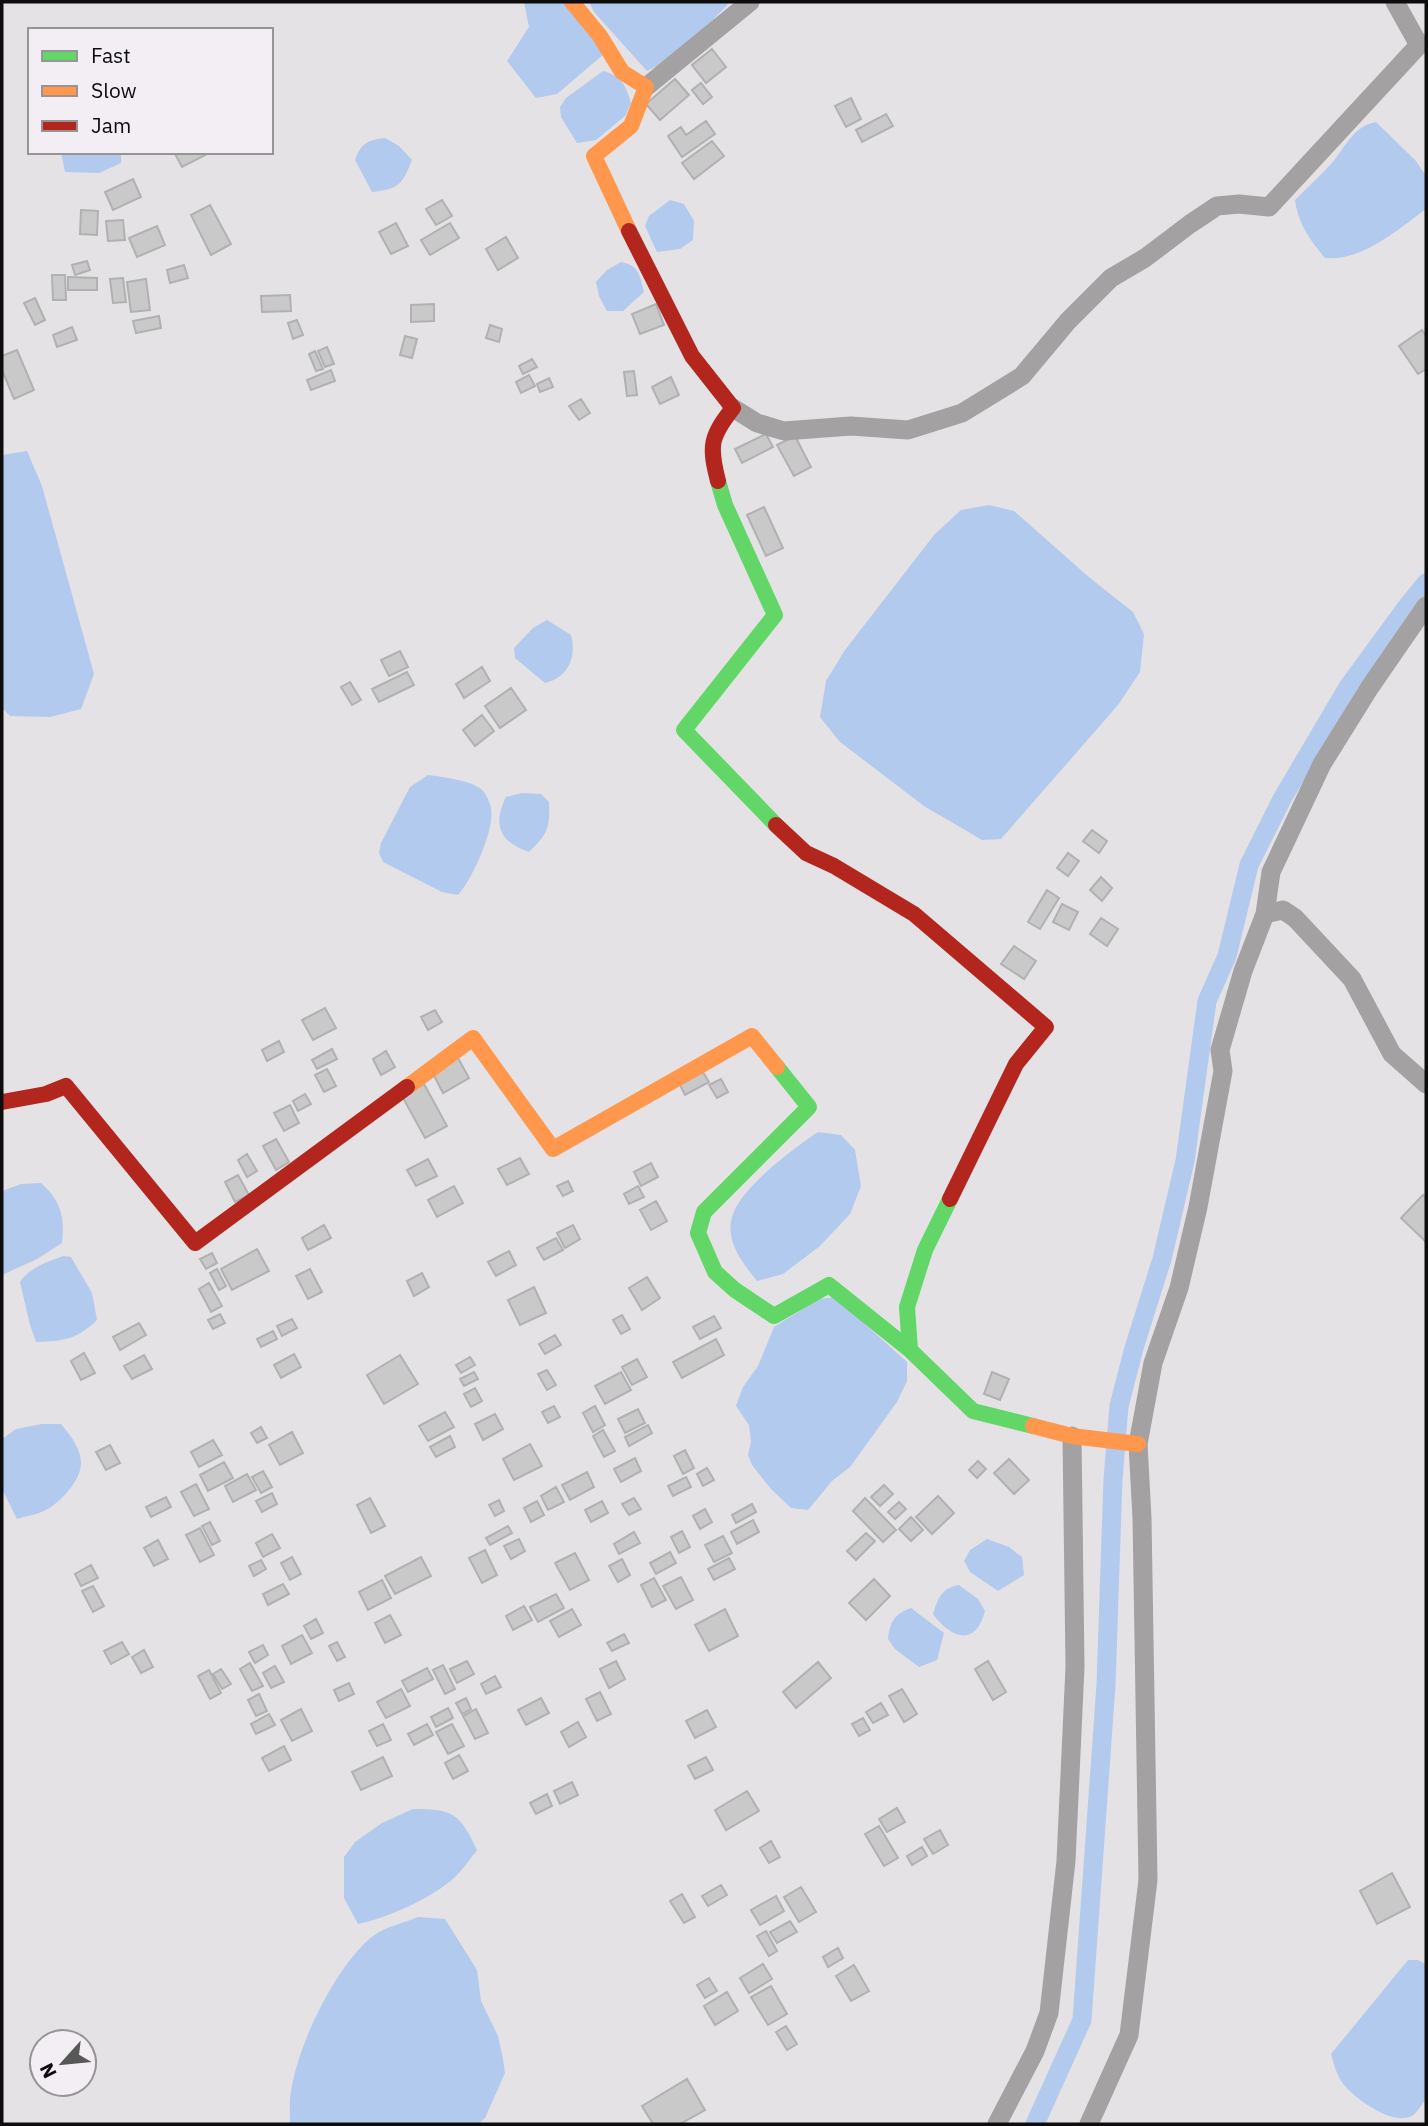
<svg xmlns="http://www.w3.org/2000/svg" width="1428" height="2126" font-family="'IBM Plex Sans',sans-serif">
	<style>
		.water { fill: #b2caed }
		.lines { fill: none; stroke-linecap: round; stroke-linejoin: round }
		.canal { stroke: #b2caed; stroke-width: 19 }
		.building { fill: #cac9ca; stroke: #b1b0b2; stroke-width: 2 }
		.street { stroke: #a3a1a2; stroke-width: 19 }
		.fast { stroke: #63d668; stroke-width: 16 }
		.slow { stroke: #ff974d; stroke-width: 16 }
		.jam { stroke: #b3261e; stroke-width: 16 }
	</style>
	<rect width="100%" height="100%" fill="#e4e2e5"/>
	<!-- water -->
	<path class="water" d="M524,2H565L604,54L557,94L536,98L507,61L529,27Z
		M589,2H730C705,28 680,56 647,71L594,12Z
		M603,71C622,76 626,86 631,103L625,116L596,140L577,143L561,117L560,107L566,98Z
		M1376,122L1416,161L1426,176V209C1399,229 1361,262 1325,258C1310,240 1298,224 1295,200C1307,188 1320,176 1331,164C1345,148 1353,126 1376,122Z
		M385,138L399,146L412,160C402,185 399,189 372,192L355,160C361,143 368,140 385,138Z
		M61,152H121V163L99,173L65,172Z
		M670,200L684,204L694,221L693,240L680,249L657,252L645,226L649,216Z
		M621,262C639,265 640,276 644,292L623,311H607L599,296L596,282L607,270Z
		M27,451L42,486L94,674L81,709L50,717L10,716L2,708V455Z
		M989,505L1014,511L1090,578L1133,612L1144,634L1140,672L1118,705L1001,839L982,840L924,806L840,742L820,717L826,681L845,650L934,535L961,510Z
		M547,620L571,635C577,657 568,678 545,683L515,658L514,648L533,628Z
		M428,775C442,777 470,780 481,789C485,792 491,804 491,809C495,829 472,880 458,895L442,892L383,862L379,853L381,843L410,787Z
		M522,793L541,794L549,802C550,828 548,834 529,852C500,842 492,825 506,797Z
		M818,1132L841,1135L855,1150L861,1186L850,1214L820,1246L783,1274L757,1281C743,1263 725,1242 732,1217C739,1189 794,1148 818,1132Z
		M41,1183C61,1201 65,1217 62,1243L37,1259L2,1275V1191L21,1184Z
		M63,1256L71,1257L92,1293L97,1320C76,1340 64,1341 36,1342L30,1325L20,1282C29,1268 47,1262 63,1256Z
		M835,1297L907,1362V1381L897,1402L850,1467L832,1481L808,1510L791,1508L771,1489L752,1465L748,1455L751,1442L749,1425L736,1406L743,1387L758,1366L774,1327L819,1299Z
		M42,1424H61C70,1435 81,1448 81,1463C81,1481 59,1504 44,1511C36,1515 25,1516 17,1519L2,1489V1439L16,1429Z
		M987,1539L1009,1547L1022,1557L1024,1575L998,1591L970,1572L964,1561L970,1550Z
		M959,1585L978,1599L985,1611C976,1647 951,1639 933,1614C938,1599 941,1588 959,1585Z
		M911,1608L944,1633L937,1660L919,1667L895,1649L888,1639C890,1622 894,1614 911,1608Z
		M413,1809C454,1809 460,1814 477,1850C470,1859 464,1868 456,1876C435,1897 387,1918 358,1924L344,1898V1857L355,1842L382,1823Z
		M418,1917L445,1919L477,1970L481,2001L498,2036L503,2059L505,2073L485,2118L478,2124H290C290,2114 289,2102 291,2092C297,2046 336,1965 373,1936C385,1927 404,1923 418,1917Z
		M1408,1960H1418L1426,1964V2099C1422,2104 1417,2113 1412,2116C1392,2126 1356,2099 1344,2085C1337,2076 1334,2065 1331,2054Z"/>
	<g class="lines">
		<!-- canal -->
		<path class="canal" d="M1035,2124L1082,2020L1106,1685L1113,1479L1119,1406L1134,1348L1162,1259L1185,1161L1207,1001L1227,956L1249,865L1282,799L1348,687L1405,609L1426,583"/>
	</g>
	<!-- building -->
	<path class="building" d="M712,49L726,67L706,83L692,65Z
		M675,79L689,95L660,120L646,104Z
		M701,83L712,97L703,104L692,90Z
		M851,98L861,119L846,127L835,106Z
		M886,114L893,126L862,142L856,130Z
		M706,121L715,134L682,157L668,136L681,127L686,135Z
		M712,141L724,156L694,179L682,163Z
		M174,152H211L182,167Z
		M133,179L141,197L113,210L105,192Z
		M442,200L452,216L436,225L426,209Z
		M210,205L231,244L211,255L191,215Z
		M81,210L98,211L97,235L80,234Z
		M123,220L125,240L108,241L106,221Z
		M396,223L408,246L391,254L379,232Z
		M450,223L459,238L430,255L421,240Z
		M157,226L165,245L137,257L129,238Z
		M506,237L518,258L498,270L486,249Z
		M87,261L90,270L75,275L72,265Z
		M184,265L188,278L170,283L167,270Z
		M52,275H65L66,300H53Z
		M68,277L97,278V290H68Z
		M123,278L126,302L113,303L110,279Z
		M146,279L150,310L131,312L127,282Z
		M290,295L291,311L262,312L261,296Z
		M35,298L45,320L35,325L24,303Z
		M434,304V321L411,322V305Z
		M656,304L664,325L640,334L632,314Z
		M159,316L161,328L136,333L133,321Z
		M297,320L303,335L293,339L288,323Z
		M490,325L502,329L499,342L486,338Z
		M72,327L77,340L57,347L53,335Z
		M1422,330L1426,336V369L1418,374L1399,346Z
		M405,336L417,339L412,358L400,355Z
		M327,347L334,364L325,367L318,351Z
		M17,350L34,390L14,399L2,370V356Z
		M315,351L323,369L316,371L309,354Z
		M532,359L537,367L523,374L519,366Z
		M331,370L335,381L311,390L307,380Z
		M634,371L637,395L627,396L624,372Z
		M529,375L535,386L521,393L516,382Z
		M671,377L679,395L660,404L652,387Z
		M549,378L553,387L540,392L537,384Z
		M581,399L590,413L579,420L569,406Z
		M766,434L773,447L742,463L735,449Z
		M795,436L811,467L794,476L777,445Z
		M764,507L783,548L766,556L747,515Z
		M400,651L408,667L389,676L381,660Z
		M482,667L490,681L464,698L456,684Z
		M407,672L414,685L379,702L372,689Z
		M350,682L361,700L352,705L341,687Z
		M511,688L526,710L500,728L485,706Z
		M482,715L494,731L475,746L463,730Z
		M1092,830L1107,841L1099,853L1083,841Z
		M1068,853L1079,861L1068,876L1057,868Z
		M1101,877L1112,888L1102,901L1090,890Z
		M1047,890L1059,898L1040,929L1028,922Z
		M1062,904L1078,912L1069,930L1053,922Z
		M1101,918L1118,929L1107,946L1090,934Z
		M1014,946L1036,961L1024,979L1001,964Z
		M325,1008L336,1028L313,1040L302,1020Z
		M435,1010L442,1022L428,1030L421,1017Z
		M279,1041L284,1052L267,1061L262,1050Z
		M332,1049L337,1059L317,1069L312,1060Z
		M386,1051L395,1067L381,1075L373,1059Z
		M457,1056L469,1078L443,1093L431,1070Z
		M327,1069L336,1086L324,1092L315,1075Z
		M703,1072L709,1082L685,1095L680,1085Z
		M721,1079L728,1092L717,1098L709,1085Z
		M424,1084L447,1126L425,1138L402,1096Z
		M305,1094L311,1104L298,1111L293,1101Z
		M290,1105L299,1123L284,1131L274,1113Z
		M276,1139L289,1162L276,1170L263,1146Z
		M247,1154L257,1171L247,1177L238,1160Z
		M520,1158L529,1174L507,1185L498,1169Z
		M428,1159L437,1176L416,1186L407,1170Z
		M651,1163L658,1177L641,1186L634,1172Z
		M238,1175L249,1195L235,1202L225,1182Z
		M568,1181L573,1191L563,1196L557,1186Z
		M454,1186L463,1203L437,1217L428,1200Z
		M638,1186L644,1197L629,1204L624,1194Z
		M1423,1195L1426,1198V1242L1401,1218Z
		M656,1201L667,1221L651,1230L640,1210Z
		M324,1225L331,1238L308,1250L302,1238Z
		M573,1225L580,1239L565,1248L557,1233Z
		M556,1238L563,1250L544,1260L537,1248Z
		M257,1249L269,1271L232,1290L221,1269Z
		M509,1251L516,1265L496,1276L488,1262Z
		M212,1253L217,1263L206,1269L200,1259Z
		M217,1269L226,1286L219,1290L210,1273Z
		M310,1269L322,1292L308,1299L296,1276Z
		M422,1273L429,1287L414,1296L407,1281Z
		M647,1277L660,1298L642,1310L629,1288Z
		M209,1283L222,1306L211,1312L199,1289Z
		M534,1287L546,1313L520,1325L508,1300Z
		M220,1314L225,1323L213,1329L208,1320Z
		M622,1315L630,1329L621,1334L613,1320Z
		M714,1316L721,1328L700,1339L693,1327Z
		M292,1319L297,1328L282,1336L277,1326Z
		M139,1323L146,1335L120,1350L113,1337Z
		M273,1331L277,1339L261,1347L257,1339Z
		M555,1335L561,1345L545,1354L539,1344Z
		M716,1339L724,1355L682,1378L673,1362Z
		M84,1353L95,1373L81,1380L71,1361Z
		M294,1354L301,1367L281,1378L274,1365Z
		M144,1355L152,1369L132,1379L124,1366Z
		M400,1355L418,1384L384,1404L367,1375Z
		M470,1357L475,1365L461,1373L456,1365Z
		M637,1359L647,1377L632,1385L622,1367Z
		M547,1370L556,1385L547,1390L538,1374Z
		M474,1372L478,1379L464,1386L460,1379Z
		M621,1372L631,1390L605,1404L595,1386Z
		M992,1372L1009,1379L1000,1400L984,1394Z
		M475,1388L482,1401L471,1407L464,1394Z
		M554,1406L560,1417L548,1423L542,1412Z
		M595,1406L605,1425L593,1432L583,1413Z
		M638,1409L645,1423L625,1433L618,1419Z
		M445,1412L454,1427L428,1441L419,1426Z
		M495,1414L503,1429L483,1440L475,1424Z
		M648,1425L652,1433L629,1446L625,1437Z
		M261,1427L267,1438L257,1443L251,1433Z
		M603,1430L615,1451L604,1457L593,1436Z
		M292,1432L303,1453L280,1465L269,1445Z
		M450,1436L455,1447L436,1457L430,1447Z
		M213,1440L222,1455L199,1467L191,1452Z
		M530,1444L542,1466L514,1480L503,1459Z
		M110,1445L120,1463L106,1470L96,1452Z
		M685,1450L694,1468L683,1474L674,1456Z
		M635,1458L641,1471L621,1482L614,1469Z
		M1009,1459L1029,1480L1014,1494L994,1473Z
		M978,1461L986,1469L977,1478L969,1470Z
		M224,1462L233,1478L208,1491L200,1475Z
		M707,1468L714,1480L703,1486L697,1474Z
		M263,1471L272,1487L261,1493L252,1477Z
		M587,1472L594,1487L570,1500L562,1485Z
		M247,1474L256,1490L233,1502L225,1486Z
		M686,1477L691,1487L673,1496L668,1486Z
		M196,1484L209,1509L194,1516L181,1492Z
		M884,1485L893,1494L880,1506L871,1497Z
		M556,1487L564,1502L548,1510L541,1496Z
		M272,1493L277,1504L262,1512L256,1501Z
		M938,1496L954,1513L932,1534L916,1517Z
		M166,1497L171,1507L151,1517L146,1507Z
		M370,1498L385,1526L371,1533L357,1505Z
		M634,1498L641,1509L629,1515L622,1504Z
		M865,1498L896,1530L883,1542L853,1511Z
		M499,1500L504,1511L495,1516L489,1505Z
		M537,1501L544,1515L531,1522L524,1508Z
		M602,1501L608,1513L591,1522L585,1510Z
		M899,1502L906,1509L895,1519L888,1512Z
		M752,1504L756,1512L736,1523L732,1515Z
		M705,1509L712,1522L700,1529L693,1516Z
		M911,1517L923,1530L911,1541L899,1529Z
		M753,1520L759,1532L737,1544L731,1532Z
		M210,1522L220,1541L212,1545L202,1526Z
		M508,1526L512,1533L490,1545L486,1538Z
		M200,1528L214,1555L200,1562L186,1535Z
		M682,1531L690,1547L679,1553L671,1537Z
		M634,1532L640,1543L619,1554L614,1544Z
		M866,1533L875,1541L856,1560L847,1551Z
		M272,1534L280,1548L263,1557L256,1543Z
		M723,1536L732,1553L714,1562L705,1545Z
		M519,1539L525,1551L511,1559L504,1546Z
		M158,1540L168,1559L154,1566L144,1548Z
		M485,1550L497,1575L482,1583L469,1558Z
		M670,1552L676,1563L656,1574L650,1563Z
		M575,1553L589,1580L570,1590L555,1563Z
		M292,1557L301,1574L290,1580L281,1563Z
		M421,1557L431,1576L395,1594L385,1576Z
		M729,1558L735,1569L714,1580L708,1569Z
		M622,1559L630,1575L618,1582L609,1566Z
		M261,1560L266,1569L254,1576L249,1566Z
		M91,1565L98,1578L81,1586L75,1574Z
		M681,1577L693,1600L676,1609L663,1586Z
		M654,1578L666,1600L652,1607L641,1585Z
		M874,1579L890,1596L866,1620L849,1603Z
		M382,1580L391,1598L368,1610L359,1592Z
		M283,1584L289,1594L268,1605L263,1594Z
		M93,1586L104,1606L93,1612L82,1591Z
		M556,1594L564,1608L538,1622L530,1607Z
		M524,1606L532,1620L513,1630L506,1616Z
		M572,1609L581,1625L559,1637L550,1621Z
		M725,1609L738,1636L709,1651L695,1625Z
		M390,1615L401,1635L385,1643L375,1623Z
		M316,1619L323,1633L311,1639L304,1626Z
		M624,1634L629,1643L612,1651L607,1643Z
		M302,1635L312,1653L291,1664L282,1646Z
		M122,1642L129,1654L111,1664L104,1651Z
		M337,1642L345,1657L337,1661L329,1646Z
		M263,1645L268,1655L255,1663L249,1652Z
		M144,1650L153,1667L141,1673L132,1657Z
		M467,1661L474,1674L457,1683L450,1669Z
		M616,1661L625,1679L609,1688L600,1669Z
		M988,1661L1006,1692L993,1700L975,1669Z
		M818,1662L831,1678L796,1708L783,1692Z
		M250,1663L263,1686L252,1691L240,1669Z
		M443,1665L455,1689L445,1694L433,1670Z
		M275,1666L284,1682L271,1688L263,1673Z
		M427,1668L433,1679L408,1692L402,1681Z
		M221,1669L231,1684L222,1689L213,1674Z
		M209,1670L221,1693L210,1699L198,1676Z
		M495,1676L501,1687L486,1694L481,1684Z
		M349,1683L354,1694L339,1701L334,1690Z
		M401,1689L410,1706L386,1718L377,1702Z
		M902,1689L917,1714L904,1722L889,1696Z
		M600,1692L611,1714L597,1721L586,1699Z
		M259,1694L267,1711L256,1716L248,1700Z
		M466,1698L471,1709L462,1714L456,1703Z
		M541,1698L549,1713L526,1725L518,1710Z
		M881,1703L888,1715L873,1723L866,1712Z
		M448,1708L453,1718L436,1727L431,1717Z
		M301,1709L312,1731L292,1741L281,1720Z
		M476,1709L488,1733L475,1739L463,1716Z
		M707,1710L716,1727L695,1738L686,1721Z
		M269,1714L275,1725L256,1734L251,1724Z
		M863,1718L870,1730L859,1736L852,1724Z
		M578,1722L586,1737L569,1747L561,1732Z
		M383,1724L391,1740L377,1746L369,1731Z
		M427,1724L433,1735L414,1745L408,1734Z
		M452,1724L464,1746L448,1754L436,1732Z
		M284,1746L291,1760L269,1771L262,1758Z
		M459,1755L468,1771L453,1779L445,1763Z
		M383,1757L392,1776L361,1790L352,1772Z
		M706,1757L713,1770L695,1779L688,1766Z
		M572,1782L578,1795L560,1804L554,1791Z
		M747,1791L759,1811L726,1830L715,1810Z
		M547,1794L552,1806L536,1814L530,1803Z
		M897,1808L905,1822L887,1832L879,1819Z
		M879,1826L898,1858L884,1866L865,1834Z
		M940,1830L948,1845L933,1854L924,1839Z
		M771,1841L780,1857L769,1863L760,1848Z
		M922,1847L927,1856L912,1865L907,1856Z
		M1392,1873L1410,1907L1377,1924L1360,1891Z
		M721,1885L727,1895L708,1906L702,1896Z
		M801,1887L816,1912L799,1922L784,1897Z
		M682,1894L695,1917L684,1923L670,1901Z
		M776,1896L784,1911L760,1925L751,1910Z
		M790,1921L797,1932L777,1943L770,1932Z
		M766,1931L777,1951L769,1956L757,1936Z
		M838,1948L843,1958L828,1967L823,1957Z
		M763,1964L772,1979L749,1993L740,1978Z
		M854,1965L869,1991L851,2001L836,1976Z
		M709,1978L717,1991L705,1998L697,1985Z
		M771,1986L787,2014L768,2025L751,1997Z
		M727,1992L738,2011L715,2025L704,2006Z
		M786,2026L797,2044L787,2050L776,2032Z
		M687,2079L705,2110L680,2124H653L642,2106Z"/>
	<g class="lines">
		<!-- street -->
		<path class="street" d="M646,87L750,2
			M733,408L757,423L784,431L851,426L908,430L962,413L1022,376L1068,321L1111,278L1145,258L1190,224L1217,206L1239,204L1269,207L1419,45L1395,2
			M1265,914L1271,872L1322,764L1370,687L1426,606
			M997,2124L1035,2051L1049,2013L1066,1861L1075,1667L1072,1436
			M1089,2124L1129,2035L1148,1880L1142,1518L1138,1444L1153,1363L1179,1288L1198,1207L1223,1071L1220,1050L1243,971L1265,914L1283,910L1295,918L1352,979L1392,1054L1426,1084"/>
		<!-- fast -->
		<path class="fast" d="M718,481L725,505L775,615L684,730L776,825
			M777,1067L809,1107L704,1212L698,1233L715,1272L735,1290L774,1316L829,1285L910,1350
			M950,1199L925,1250L907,1307L910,1350L973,1411L1033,1426"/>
		<!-- slow -->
		<path class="slow" d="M572,2L600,36L622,72L646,87L631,126L594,156L629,231
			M407,1087L473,1038L553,1149L752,1036L777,1067
			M1033,1426L1072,1436L1138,1444"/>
		<!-- jam -->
		<path class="jam" d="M629,231L692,356L733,408C710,437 709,446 718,481
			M776,825L806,853L834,866L914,914L1046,1027L1016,1064L950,1199
			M2,1102L46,1094L66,1086L195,1243L407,1087"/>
	</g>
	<!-- border -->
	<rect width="1428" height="2126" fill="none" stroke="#0e0d0e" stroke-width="7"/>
	<!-- legend -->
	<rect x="28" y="28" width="245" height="126" fill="#f2eef3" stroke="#979497" stroke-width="2"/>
	<rect x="42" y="51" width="35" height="10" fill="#63d668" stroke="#979497" stroke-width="2"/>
	<text x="91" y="63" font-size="21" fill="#0e0d0e">Fast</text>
	<rect x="42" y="86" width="35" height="10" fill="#ff974d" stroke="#979497" stroke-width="2"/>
	<text x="91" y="98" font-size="21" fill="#0e0d0e">Slow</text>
	<rect x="42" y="121" width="35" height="10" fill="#b3261e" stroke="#979497" stroke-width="2"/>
	<text x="91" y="133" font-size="21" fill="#0e0d0e">Jam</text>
	<!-- north arrow -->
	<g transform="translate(63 2063) rotate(243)"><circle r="33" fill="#f2eef3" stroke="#979497" stroke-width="2"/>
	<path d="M0-5L12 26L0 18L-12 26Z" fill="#595859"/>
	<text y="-10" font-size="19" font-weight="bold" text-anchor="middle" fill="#0e0d0e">N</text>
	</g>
</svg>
